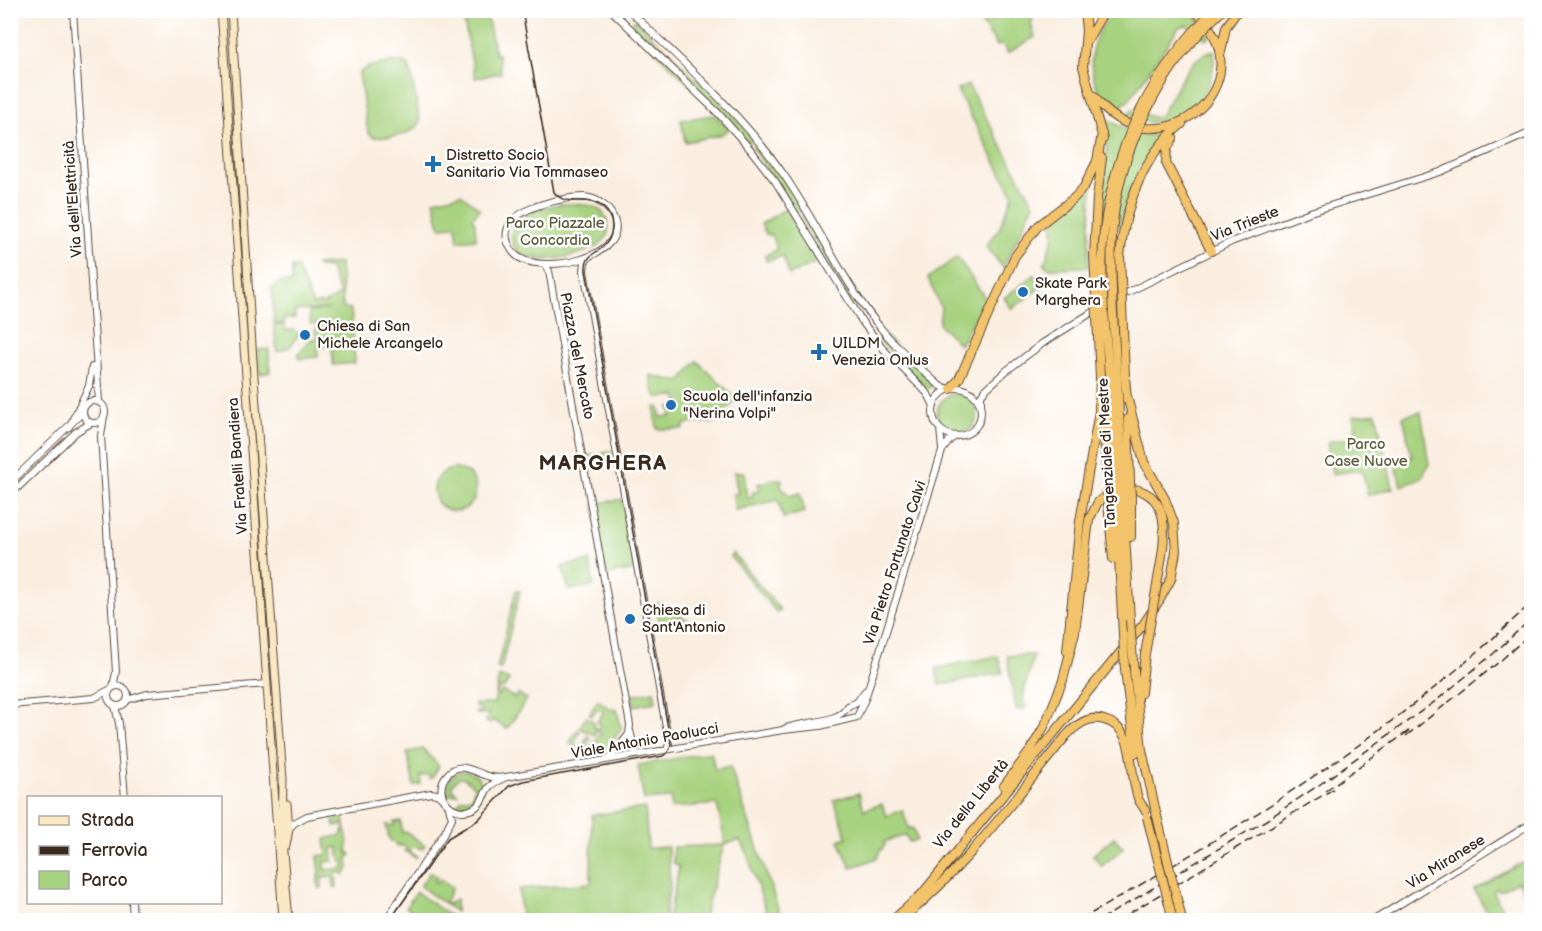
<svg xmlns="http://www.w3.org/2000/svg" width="1542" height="931" font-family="'Balsamiq Sans',sans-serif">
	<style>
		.green { fill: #a7d27f; stroke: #717e4e; stroke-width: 1.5; fill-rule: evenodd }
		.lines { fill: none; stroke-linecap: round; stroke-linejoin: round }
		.tertiary-casing { stroke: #58473b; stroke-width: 8 }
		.secondary-casing { stroke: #58473b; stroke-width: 9 }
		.motorway-casing { stroke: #58473b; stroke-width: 10 }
		.tertiary { stroke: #fff; stroke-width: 6 }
		.secondary { stroke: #fae7c3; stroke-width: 7 }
		.motorway { stroke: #f2c36a; stroke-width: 8 }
		.tram { stroke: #3b2a1e; stroke-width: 1.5 }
		.rail { stroke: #3b2a1e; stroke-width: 1.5; stroke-dasharray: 9 4.5; stroke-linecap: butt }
		.motorway-bridge-casing { stroke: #58473b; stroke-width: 10; stroke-linecap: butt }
		.motorway-bridge { stroke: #f2c36a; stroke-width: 8 }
		.poi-dot { fill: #1f6fb2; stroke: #fff; stroke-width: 2 }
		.labels { text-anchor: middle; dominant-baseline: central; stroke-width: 5; stroke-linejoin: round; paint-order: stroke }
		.poi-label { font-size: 15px; fill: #3b2a1e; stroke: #fff; text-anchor: start }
		.street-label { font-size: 15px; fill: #3b2a1e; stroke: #fff }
		.park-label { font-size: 15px; fill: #5b5c3b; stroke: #fff }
		.district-label { font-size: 21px; font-weight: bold; letter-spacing: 1.5px; fill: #3b2a1e; stroke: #fff }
	</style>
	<rect width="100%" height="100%" fill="#fff"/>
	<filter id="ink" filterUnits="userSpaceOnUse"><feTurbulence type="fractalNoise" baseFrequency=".0167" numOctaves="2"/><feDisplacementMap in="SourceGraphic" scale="12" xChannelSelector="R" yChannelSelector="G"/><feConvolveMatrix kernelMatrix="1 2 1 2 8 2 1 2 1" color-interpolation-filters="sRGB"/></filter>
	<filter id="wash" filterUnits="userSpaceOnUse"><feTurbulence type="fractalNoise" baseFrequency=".008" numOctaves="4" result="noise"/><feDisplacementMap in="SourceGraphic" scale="24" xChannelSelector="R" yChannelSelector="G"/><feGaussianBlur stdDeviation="1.35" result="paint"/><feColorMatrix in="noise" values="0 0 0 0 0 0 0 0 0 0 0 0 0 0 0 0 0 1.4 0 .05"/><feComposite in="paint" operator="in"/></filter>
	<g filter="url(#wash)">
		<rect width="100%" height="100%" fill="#faeee0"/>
		<!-- green -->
		<path class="green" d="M1188,10L1196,17L1210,37L1206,39L1187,25L1179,27L1130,99L1119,108L1113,109C1083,81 1084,36 1117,11Z
			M462,11H486L495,54H498L501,73L475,78Z
			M974,11H1034L1031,25L1035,37L1008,53L1002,44L997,46Z
			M635,19L728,110L754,140H750L749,144L629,25Z
			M1214,51C1217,102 1174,136 1126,117L1131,110L1152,117H1159C1173,98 1188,54 1214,51Z
			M399,62L408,65L410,69L420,121C416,136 386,138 373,137L368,132L359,74C366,64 387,64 399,62Z
			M968,85L1034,204L1003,268L986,246L999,229L1013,195L957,90Z
			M714,115L729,129L720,135L685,142L681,120Z
			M1104,118L1135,134L1162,136V139C1140,165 1129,193 1119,225L1099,224L1107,152Z
			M755,143L759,145L778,170L803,209L801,212H797L752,148Z
			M1092,188L1088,267L1049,268L1044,265L1054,236L1052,222Z
			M461,194L480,209L472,218L475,223L476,239L458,241L456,226L440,227L434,200Z
			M561,204C579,204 606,201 608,227C609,233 606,239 601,243C584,258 518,272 512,241C507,214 541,207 561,204Z
			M787,208L819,261L789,275L783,256L766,261L765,256L776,250V244L771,235L766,234L761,224Z
			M805,214L861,303L854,308L800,218Z
			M957,257L986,299L960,345L939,324L941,308L928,278Z
			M340,263L343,308L351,309L355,363L333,365L332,346L318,347V357L299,359L298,354L312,338L314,340L318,336L315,333L317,324H310L309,312L329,309L295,311V318L284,319V323L274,324L272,288L280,282H292V267H297L313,305L320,303L322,305L340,295L330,268L317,267L316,265Z
			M1034,275L1042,286L1012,309L1004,298Z
			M284,325L285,330H293L299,334L290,347L277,352L274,325Z
			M883,333L933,384L928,389L877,339Z
			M269,349L270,372L260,374L257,350Z
			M697,361L737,399L713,423L705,422L684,424V429H657L655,408L659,407L661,417L672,416L669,407L678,405L677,396L658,397L654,393L650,375L680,382Z
			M937 414a20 20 0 1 1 40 0a20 20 0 1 1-40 0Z
			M1421,412L1429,464L1421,479L1401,486L1395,461L1412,457L1403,416Z
			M1376,413L1393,488L1368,495L1362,470L1332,474L1327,442L1357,437L1353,416Z
			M611,451L613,466L591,469L588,456L596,454L601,457L603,453Z
			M434 490a21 21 0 1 1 42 0a21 21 0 1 1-42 0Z
			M734,472H744L747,498H751L753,492L759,491L758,484L772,480L782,479L781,486L789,496L800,493L805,512L783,518L778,500L735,510L733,494H738Z
			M622,499L635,569L627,572L625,570V572H615V574L606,575L594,504Z
			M262,515L272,669H270L269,645L266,638L258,516Z
			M733,553L780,610L777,613L730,556Z
			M590,561L594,586L569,590L562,566Z
			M516,590L520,591L501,669L497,668Z
			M658,603L689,621L660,627L657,606Z
			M1024,655H1034L1025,687L1023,704L1027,706L1023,710H1018L1016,709L1007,656Z
			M998,656L1003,673L939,685L936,668Z
			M499,676L509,680L504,688H499L497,694L500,695L502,691L515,698L518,694L527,699L507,729L493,720L490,723L486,722L489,714H476V712H481V708H475V704H494Z
			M654,691L656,702L634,706L632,695Z
			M598,700L612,710L617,709L621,729L604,753L588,756L592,751L588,748L583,753L569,743L577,730L580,732L574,744L581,749L587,736L590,738L587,745L590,748L601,733L598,730L595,735L579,728L586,717L594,722L595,730L601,725L597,722L603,713V710H596L592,716L589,714Z
			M423,749L439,766L432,778L430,779L429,775L420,776L421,784L414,786L407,752Z
			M711,752L715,770L730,766L782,920H769L745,848L739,840L724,845L703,920H668L679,867L673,863V847L724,845V836L717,804L671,808V798L644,800L638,765Z
			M464,771C493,775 484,813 457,805L461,799L471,797L475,787L464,778H458L452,785L453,790L458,794L448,795C445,782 451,773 464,771Z
			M859,793L864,810L882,804L886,816L902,810L909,829L913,828L917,840L909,842L906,835L884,842L885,845L880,851L877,858L851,868L839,840L847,837L834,800Z
			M645,808L648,848L668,847L670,883L664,920H521L519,889L591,883L592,815Z
			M344,817L348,845L347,852L351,854L348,858L349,869L344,875L343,873H336L337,887H334L333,877L322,878V888H318V875L320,874L318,856L327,855L325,839L342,835V831L345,830L344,824L334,826L333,820ZM338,847L340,861H344V868L325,870V862L333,861L332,848Z
			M401,821L402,833L406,832L425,845L423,849L413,846L409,851L417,857L416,858L405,851L407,848L401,845L399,847L389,839L386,825L394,826V822Z
			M1114,837L1123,848L1102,866L1093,855Z
			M1531,861V903H1529L1519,881L1499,891L1497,888L1493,891L1505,914L1496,920H1492L1474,890L1518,865Z
			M430,872L437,877L434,882L437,883L440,879L452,888L445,902L448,904L456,899V912L420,886Z
			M416,892L456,920H413L417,916L406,907Z"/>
	</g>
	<g filter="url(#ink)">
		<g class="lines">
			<defs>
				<path id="tertiary" d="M73,10L99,402
					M611,10L718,113L750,149L775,181L863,323L886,352L928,394L934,406
					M629,10C683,63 741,113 784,175C819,226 844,285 884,332C901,352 921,369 940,386L950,389
					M584,197C595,198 604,203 611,213C639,258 533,279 513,252C484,212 560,197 584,197Z
					M589,257L585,262L584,271L666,727L669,744L667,750
					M544,264L549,271L630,725L629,734L610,758
					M1110,301L1231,242L1310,212L1440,172L1532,132
					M933 412a24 24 0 1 1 48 0a24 24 0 1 1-48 0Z
					M83 412a11 11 0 1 1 22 0a11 11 0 1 1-22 0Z
					M981,406V395L985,390L1006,371L1043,343L1099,308
					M104,416L101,436L116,672L113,687
					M69,427L89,386L92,367
					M940,429L942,449
					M10,483L82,413
					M10,495L76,432L91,423
					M108 696a10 10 0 1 1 20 0a10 10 0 1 1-20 0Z
					M127,700L147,694L267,684
					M10,705L94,698L109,690
					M115,706L119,723L125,798
					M784,729C802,721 839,724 848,706L857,702L865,691
					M630,731L636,754
					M506,777C500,780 494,782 490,786C482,795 483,806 470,810C450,816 433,793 446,776C459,759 473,772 488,776C493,778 500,778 506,777L783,730L820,726L857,717L865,699L942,451L950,440L956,436
					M289,829L294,823L307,816L431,793L437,794L444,800
					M132,902L133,920
					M386,920L445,832L452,818L449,807
					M1374,920L1532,823"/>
				<path id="secondary" d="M221,10L283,920
					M231,10L254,377L283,779L282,841L289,920
					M286,846L289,829L287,804"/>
				<path id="motorway" d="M1084,10L1086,31L1083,67L1103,139
					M1088,39L1100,18L1108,10
					M1221,52L1226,27L1238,10
					M1094,96C1153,179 1274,84 1194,10
					M1173,138L1167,149L1166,163L1211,251
					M1094,256L1097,198L1102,158
					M1120,256C1125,207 1142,155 1182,124
					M1125,376L1127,400
					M1109,377L1115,485
					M1117,377L1123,484
					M951,389L959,379L1015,256L1038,226L1074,198L1084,187L1097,161L1102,134
					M1103,411L1107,487
					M1128,419L1130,482
					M1124,488C1177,489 1164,545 1158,579
					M1123,499L1130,620
					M1116,501L1123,635
					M1108,503L1113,559
					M1131,537V497
					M1067,651L1080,521L1099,411L1100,378
					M1133,661L1142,750L1156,812
					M1125,670L1135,753
					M1141,693L1145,654
					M1004,786L1030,751L1045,725L1063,680L1075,632L1089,520L1098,502L1111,491
					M906,916C969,864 1015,797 1067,735C1076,725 1089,715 1104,720C1138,729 1128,773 1138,798C1139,802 1143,806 1145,810
					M893,920L922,894L1142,626L1159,601L1171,579L1176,551L1174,523L1165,499L1144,462L1127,396"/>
			</defs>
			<!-- tertiary casing -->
			<use href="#tertiary" class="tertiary-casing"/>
			<!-- secondary casing -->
			<use href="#secondary" class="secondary-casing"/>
			<!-- motorway casing -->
			<use href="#motorway" class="motorway-casing"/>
			<!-- tertiary -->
			<use href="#tertiary" class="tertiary"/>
			<!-- secondary -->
			<use href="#secondary" class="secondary"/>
			<!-- motorway -->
			<use href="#motorway" class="motorway"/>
			<!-- tram -->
			<path class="tram" d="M390,920L448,838L478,820L509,786L523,781L663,756L668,752L671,745L586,271C586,266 585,262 589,258C592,253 599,251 603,247C614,237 615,219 605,209C590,193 566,209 554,192L522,10"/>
			<!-- rail -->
			<path class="rail" d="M1406,736L1499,662L1532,632
				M1325,791L1410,730
				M1080,920C1239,828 1399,731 1532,602
				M1100,920L1268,819L1319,785L1437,700L1493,654L1532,618
				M1118,920L1333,789"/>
			<defs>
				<path id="motorway-bridge" d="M1094,256L1100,378
					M1120,256L1125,376
					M1109,377C1106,329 1099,279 1104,231C1114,147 1153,69 1214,10
					M1117,377C1114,330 1110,282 1112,235C1117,152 1161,65 1223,10
					M1130,482L1131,497
					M1123,484V499
					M1115,485L1116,501
					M1107,487L1108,503
					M1130,620L1133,661
					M1123,635L1125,670
					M1145,654L1158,579
					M1156,812L1182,920
					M1147,817L1173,920"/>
			</defs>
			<!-- motorway-bridge casing -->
			<use href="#motorway-bridge" class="motorway-bridge-casing"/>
			<!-- motorway-bridge -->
			<use href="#motorway-bridge" class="motorway-bridge"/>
		</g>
	</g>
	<!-- markers -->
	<g class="poi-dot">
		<path d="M430 155h6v6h6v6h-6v6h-6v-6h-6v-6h6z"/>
		<circle cx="1023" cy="292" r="6"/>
		<circle cx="305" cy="335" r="6"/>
		<path d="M816 343h6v6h6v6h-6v6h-6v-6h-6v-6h6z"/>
		<circle cx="671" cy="405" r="6"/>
		<circle cx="630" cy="619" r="6"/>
	</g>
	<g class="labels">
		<!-- poi labels -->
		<g class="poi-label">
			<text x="446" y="155">Distretto Socio<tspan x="446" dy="17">Sanitario Via Tommaseo</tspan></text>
			<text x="1035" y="283">Skate Park<tspan x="1035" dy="17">Marghera</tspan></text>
			<text x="317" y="326">Chiesa di San<tspan x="317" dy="17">Michele Arcangelo</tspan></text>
			<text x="832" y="343">UILDM<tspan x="832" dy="17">Venezia Onlus</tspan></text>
			<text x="683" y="396">Scuola dell'infanzia<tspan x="683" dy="17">"Nerina Volpi"</tspan></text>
			<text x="642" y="610">Chiesa di<tspan x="642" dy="17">Sant'Antonio</tspan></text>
		</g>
		<!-- street labels -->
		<g class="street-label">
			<text transform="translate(73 199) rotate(-94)">Via dell'Elettricità</text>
			<text transform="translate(1245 224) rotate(-22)">Via Trieste</text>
			<text transform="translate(577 356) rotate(79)">Piazza del Mercato</text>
			<text transform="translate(1107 453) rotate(-93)">Tangenziale di Mestre</text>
			<text transform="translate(238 466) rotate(-94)">Via Fratelli Bandiera</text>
			<text transform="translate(895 563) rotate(-72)">Via Pietro Fortunato Calvi</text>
			<text transform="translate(645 741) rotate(-10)">Viale Antonio Paolucci</text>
			<text transform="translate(971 804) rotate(-51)">Via della Libertà</text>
			<text transform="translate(1446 862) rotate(-32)">Via Miranese</text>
		</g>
		<!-- park labels -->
		<g class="park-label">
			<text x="555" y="223">Parco Piazzale<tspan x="555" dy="17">Concordia</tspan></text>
			<text x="1366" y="444">Parco<tspan x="1366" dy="17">Case Nuove</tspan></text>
		</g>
		<!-- district labels -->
		<g class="district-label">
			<text x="603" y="463">MARGHERA</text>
		</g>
	</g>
	<!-- margin -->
	<rect width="1542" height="931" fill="none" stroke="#fff" stroke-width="36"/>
	<!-- legend -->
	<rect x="27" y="796" width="195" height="108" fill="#ffffff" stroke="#b1aaa5" stroke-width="1.5"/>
	<rect x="39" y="816" width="30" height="9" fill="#fae7c3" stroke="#b1aaa5" stroke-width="1.5"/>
	<text x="81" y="826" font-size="18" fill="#3b2a1e">Strada</text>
	<rect x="39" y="846" width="30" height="9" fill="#3b2a1e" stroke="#b1aaa5" stroke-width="1.5"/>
	<text x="81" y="856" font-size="18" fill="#3b2a1e">Ferrovia</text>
	<rect x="39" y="871" width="30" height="18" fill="#a7d27f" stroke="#b1aaa5" stroke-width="1.5"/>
	<text x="81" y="886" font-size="18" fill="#3b2a1e">Parco</text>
</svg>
